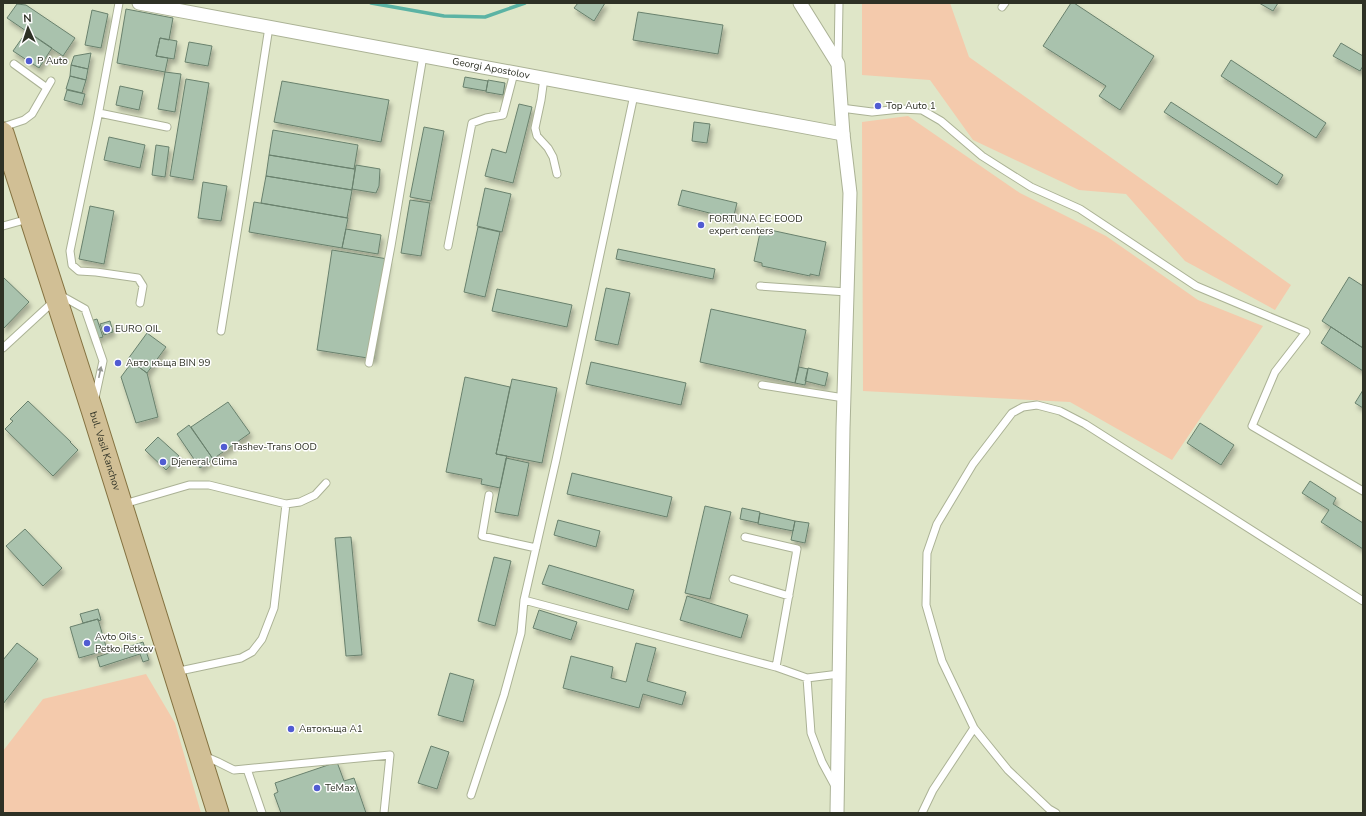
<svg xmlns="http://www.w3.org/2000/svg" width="1366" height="816" font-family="'Nunito Sans',sans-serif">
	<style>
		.green { fill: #f4caac }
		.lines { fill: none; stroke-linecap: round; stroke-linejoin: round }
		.stream { stroke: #5bb3a4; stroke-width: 3.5 }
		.building { fill: #a9c2ad; stroke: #69816d; filter: url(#shadow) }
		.lane-casing { stroke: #abb295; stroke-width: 9 }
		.street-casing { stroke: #abb295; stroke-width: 15 }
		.primary-casing { stroke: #847240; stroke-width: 23 }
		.lane { stroke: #fff; stroke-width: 7 }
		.street { stroke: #fff; stroke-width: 13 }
		.primary { stroke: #d1bf95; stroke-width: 21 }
		.oneway { fill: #969892 }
		.poi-dot { fill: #515cd2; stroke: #fff; stroke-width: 1.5 }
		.labels { text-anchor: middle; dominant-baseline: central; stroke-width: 3; stroke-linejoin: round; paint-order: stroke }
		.poi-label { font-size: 10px; fill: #2e3125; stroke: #fff; text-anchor: start }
		.street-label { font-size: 10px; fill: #2e3125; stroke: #fff }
	</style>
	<defs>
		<filter id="shadow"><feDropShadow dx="2.5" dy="4.5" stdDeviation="2" flood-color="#0004"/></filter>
	</defs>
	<rect width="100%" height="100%" fill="#dfe6c8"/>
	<!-- green -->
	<path class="green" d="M862,3H950L969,57L1291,285L1275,310L1185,261L1126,194L1079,190L973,140L930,80L862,75Z
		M908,116L1020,193L1106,236L1198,300L1263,326L1172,460L1070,402L863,391L862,122Z
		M146,674L175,723L201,813H3V751L43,699Z"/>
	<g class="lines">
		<!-- stream -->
		<path class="stream" d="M371,3L444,16L485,17L525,3"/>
	</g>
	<!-- building -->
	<path class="building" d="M578,3H605L594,21L574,8Z
		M1071,3H1074L1154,56L1120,110L1099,96L1106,86L1043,46Z
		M1259,3H1278L1273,11Z
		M17,4L26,5L75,38L63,56L7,18Z
		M126,9L173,18L169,40L160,38L156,56L168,58L165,72L117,63Z
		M92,10L108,14L101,48L85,45Z
		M638,12L723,25L718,54L633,40Z
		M27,31L52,48L39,68L13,51Z
		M160,38L177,41L174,59L156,56Z
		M189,42L212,46L208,66L185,62Z
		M1341,43L1363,56V66L1360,71L1333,56Z
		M91,53L88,69L71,65L74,56Z
		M1231,60L1326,123L1316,138L1221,76Z
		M71,65L88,69L86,80L70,76Z
		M165,72L181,74L175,112L158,109Z
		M70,76L86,80L82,93L66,89Z
		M465,77L488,81L486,91L463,87Z
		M186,79L209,83L193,180L170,176Z
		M488,80L505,83L503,95L486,92Z
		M282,81L389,100L381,142L274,122Z
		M120,86L143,91L139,110L116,105Z
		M67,90L85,94L82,105L64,100Z
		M1171,102L1283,175L1277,185L1164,112Z
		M519,104L532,107L513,183L485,176L492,149L506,153Z
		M694,122L710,124L707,143L692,141Z
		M424,127L444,131L431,201L410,197Z
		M273,130L358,145L354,169L269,155Z
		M109,137L145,145L140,168L104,160Z
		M156,145L169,147L165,177L152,175Z
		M269,155L355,169L352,190L266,176Z
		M356,165L380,169L379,186L376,193L352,189Z
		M266,176L352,190L347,218L261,203Z
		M203,182L227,186L221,221L198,218Z
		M485,188L511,194L502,232L477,226Z
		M682,190L737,203L733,219L678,205Z
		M410,200L430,203L421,256L401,253Z
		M254,202L348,218L342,248L249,232Z
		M90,206L114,211L104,264L79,259Z
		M478,227L500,232L485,297L464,292Z
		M761,228L826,242L819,276L810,274V276L762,266V263L754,261Z
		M346,229L381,235L378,254L342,248Z
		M618,249L715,269L713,279L616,259Z
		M332,250L388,259L374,359L317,350Z
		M3,277L29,302L3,329Z
		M1349,277L1363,286V348L1322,321Z
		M606,288L630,293L618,345L595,340Z
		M497,289L572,305L567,327L492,311Z
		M711,309L806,330L795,383L700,362Z
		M97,319L103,337L92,340L87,322Z
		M110,321L113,332L104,335L100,324Z
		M1331,327L1363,348V371L1321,343Z
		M147,333L166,347L147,373L128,359Z
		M132,362L147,373L158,417L136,423L121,377Z
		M591,362L686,383L681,405L586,384Z
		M799,367L808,369L805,385L795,383Z
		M808,368L828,373L825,386L805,381Z
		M465,377L510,387L496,454L507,456L500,488L481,484L482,479L446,472Z
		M512,379L557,388L542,463L496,454Z
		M1363,390V408L1355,403Z
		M28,401L71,442H70L78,450L53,476L5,429L13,421L10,419Z
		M228,402L250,433L213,459L191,427Z
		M1200,423L1234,445L1221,465L1187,443Z
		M189,425L213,459L200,468L177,434Z
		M158,437L179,456L166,470L145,450Z
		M506,458L529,463L518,516L495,512Z
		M572,473L672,497L667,517L567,494Z
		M1310,481L1336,498L1333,504L1363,523V549L1321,522L1329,510L1302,493Z
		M705,506L731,512L710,599L685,593Z
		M742,508L760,512L758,523L740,519Z
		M760,513L795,521L793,531L758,524Z
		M558,520L600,531L596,547L554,535Z
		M795,521L809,523L805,543L791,540Z
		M25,529L62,568L43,586L6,546Z
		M351,537L362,655L346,656L335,538Z
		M494,557L511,561L495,626L478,621Z
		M549,565L634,590L628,610L542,584Z
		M687,596L748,615L741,638L680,620Z
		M98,609L101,620L98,621V619L83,623L80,614Z
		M539,610L577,622L571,640L533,628Z
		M98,619L107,650L79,658L70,627Z
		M143,642L149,660L143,662L140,654L100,667L97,657Z
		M17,643L38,659L3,704V660Z
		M636,643L656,648L647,681L686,692L682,705L643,694L639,708L563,688L571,656L613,667L611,678L626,682Z
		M450,673L474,680L463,722L438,715Z
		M431,746L449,752L437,789L418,783Z
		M337,762L344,781L354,778L366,813H281L274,794L278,792L275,783Z"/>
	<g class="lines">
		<defs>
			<path id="lane" d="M119,3L97,121L70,251L72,265L79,271L96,272L138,278L143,286L140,303
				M1002,7L1005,3
				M838,61L839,3
				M14,64L47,88
				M544,78L541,100L535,128L537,136L548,148L553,157L557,174
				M841,108L872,112L900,109L922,110L941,121L982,156L1031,187L1080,209L1196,286L1306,332L1275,372L1252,426L1363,491
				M99,113L167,127
				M3,127L24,120L32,114L51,81
				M3,226L28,219
				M448,246L472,123L486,118L503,115L514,73
				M760,286L847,292
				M60,295L85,309L103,361L95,398
				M221,331L241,208L269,27
				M3,348L54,301
				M369,363L391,246L423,56
				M762,385L844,398
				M489,495L482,536L536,548
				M124,504L189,485H209L286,504L300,502L315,495L326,483
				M745,537L797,549L776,667
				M733,579L789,596
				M524,600L776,667L807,678L839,674
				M175,672L241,658L252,652L262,639L274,608L286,504
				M807,678L811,733L822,762L835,786
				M204,756L218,762L234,770L390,755L384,813
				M247,769L262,813
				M471,795L504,695L521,633L524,600L556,460L634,95
				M922,813L933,790L974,728
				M1056,813L1049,809L1008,770L974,728L942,661L926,605L927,553L937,524L973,464L1012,413L1023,407L1037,405L1060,411L1085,424L1363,601"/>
			<g id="street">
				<path id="s1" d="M139,3L843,134"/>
				<path d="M800,3L838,64L843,134L850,193L843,428L837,813"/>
			</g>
			<g id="primary">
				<path id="s2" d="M3,133L92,410L218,813"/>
			</g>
		</defs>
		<!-- lane casing -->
		<use href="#lane" class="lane-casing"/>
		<!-- street casing -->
		<use href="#street" class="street-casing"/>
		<!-- primary casing -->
		<use href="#primary" class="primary-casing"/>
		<!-- lane -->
		<use href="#lane" class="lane"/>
		<!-- street -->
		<use href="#street" class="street"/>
		<!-- primary -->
		<use href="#primary" class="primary"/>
	</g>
	<!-- one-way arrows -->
	<defs><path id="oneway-solid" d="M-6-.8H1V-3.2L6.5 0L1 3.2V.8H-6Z"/></defs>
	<use class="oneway" href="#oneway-solid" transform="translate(100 372) rotate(-78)"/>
	<!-- markers -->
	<g class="poi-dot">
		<circle cx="29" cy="61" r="4"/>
		<circle cx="878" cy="106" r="4"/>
		<circle cx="701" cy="225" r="4"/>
		<circle cx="107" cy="329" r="4"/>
		<circle cx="118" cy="363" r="4"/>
		<circle cx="224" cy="447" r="4"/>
		<circle cx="163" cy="462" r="4"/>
		<circle cx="87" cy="643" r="4"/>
		<circle cx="291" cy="729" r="4"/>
		<circle cx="317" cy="788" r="4"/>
	</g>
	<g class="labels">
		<!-- poi labels -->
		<g class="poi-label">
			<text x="37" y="61">P Auto</text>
			<text x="886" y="106">Top Auto 1</text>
			<text x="709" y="219">FORTUNA EC EOOD<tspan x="709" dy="12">expert centers</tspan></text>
			<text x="115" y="329">EURO OIL</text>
			<text x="126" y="363">Авто къща BIN 99</text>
			<text x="232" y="447">Tashev-Trans OOD</text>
			<text x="171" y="462">Djeneral Clima</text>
			<text x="95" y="637">Avto Oils -<tspan x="95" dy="12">Petko Petkov</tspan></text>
			<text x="299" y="729">Автокъща А1</text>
			<text x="325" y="788">TeMax</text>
		</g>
		<!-- street labels -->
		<g class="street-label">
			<text stroke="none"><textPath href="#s1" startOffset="358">Georgi Apostolov</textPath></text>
			<text stroke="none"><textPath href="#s2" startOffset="334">bul. Vasil Kanchov</textPath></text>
		</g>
	</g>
	<!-- border -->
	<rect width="1366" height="816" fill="none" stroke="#2e3125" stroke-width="8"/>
	<!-- north arrow -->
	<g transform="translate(28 28) rotate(357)" stroke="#ffffff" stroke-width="3" paint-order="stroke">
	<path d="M0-3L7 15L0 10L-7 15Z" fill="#2e3125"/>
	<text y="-6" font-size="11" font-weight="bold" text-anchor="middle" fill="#2e3125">N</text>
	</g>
</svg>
